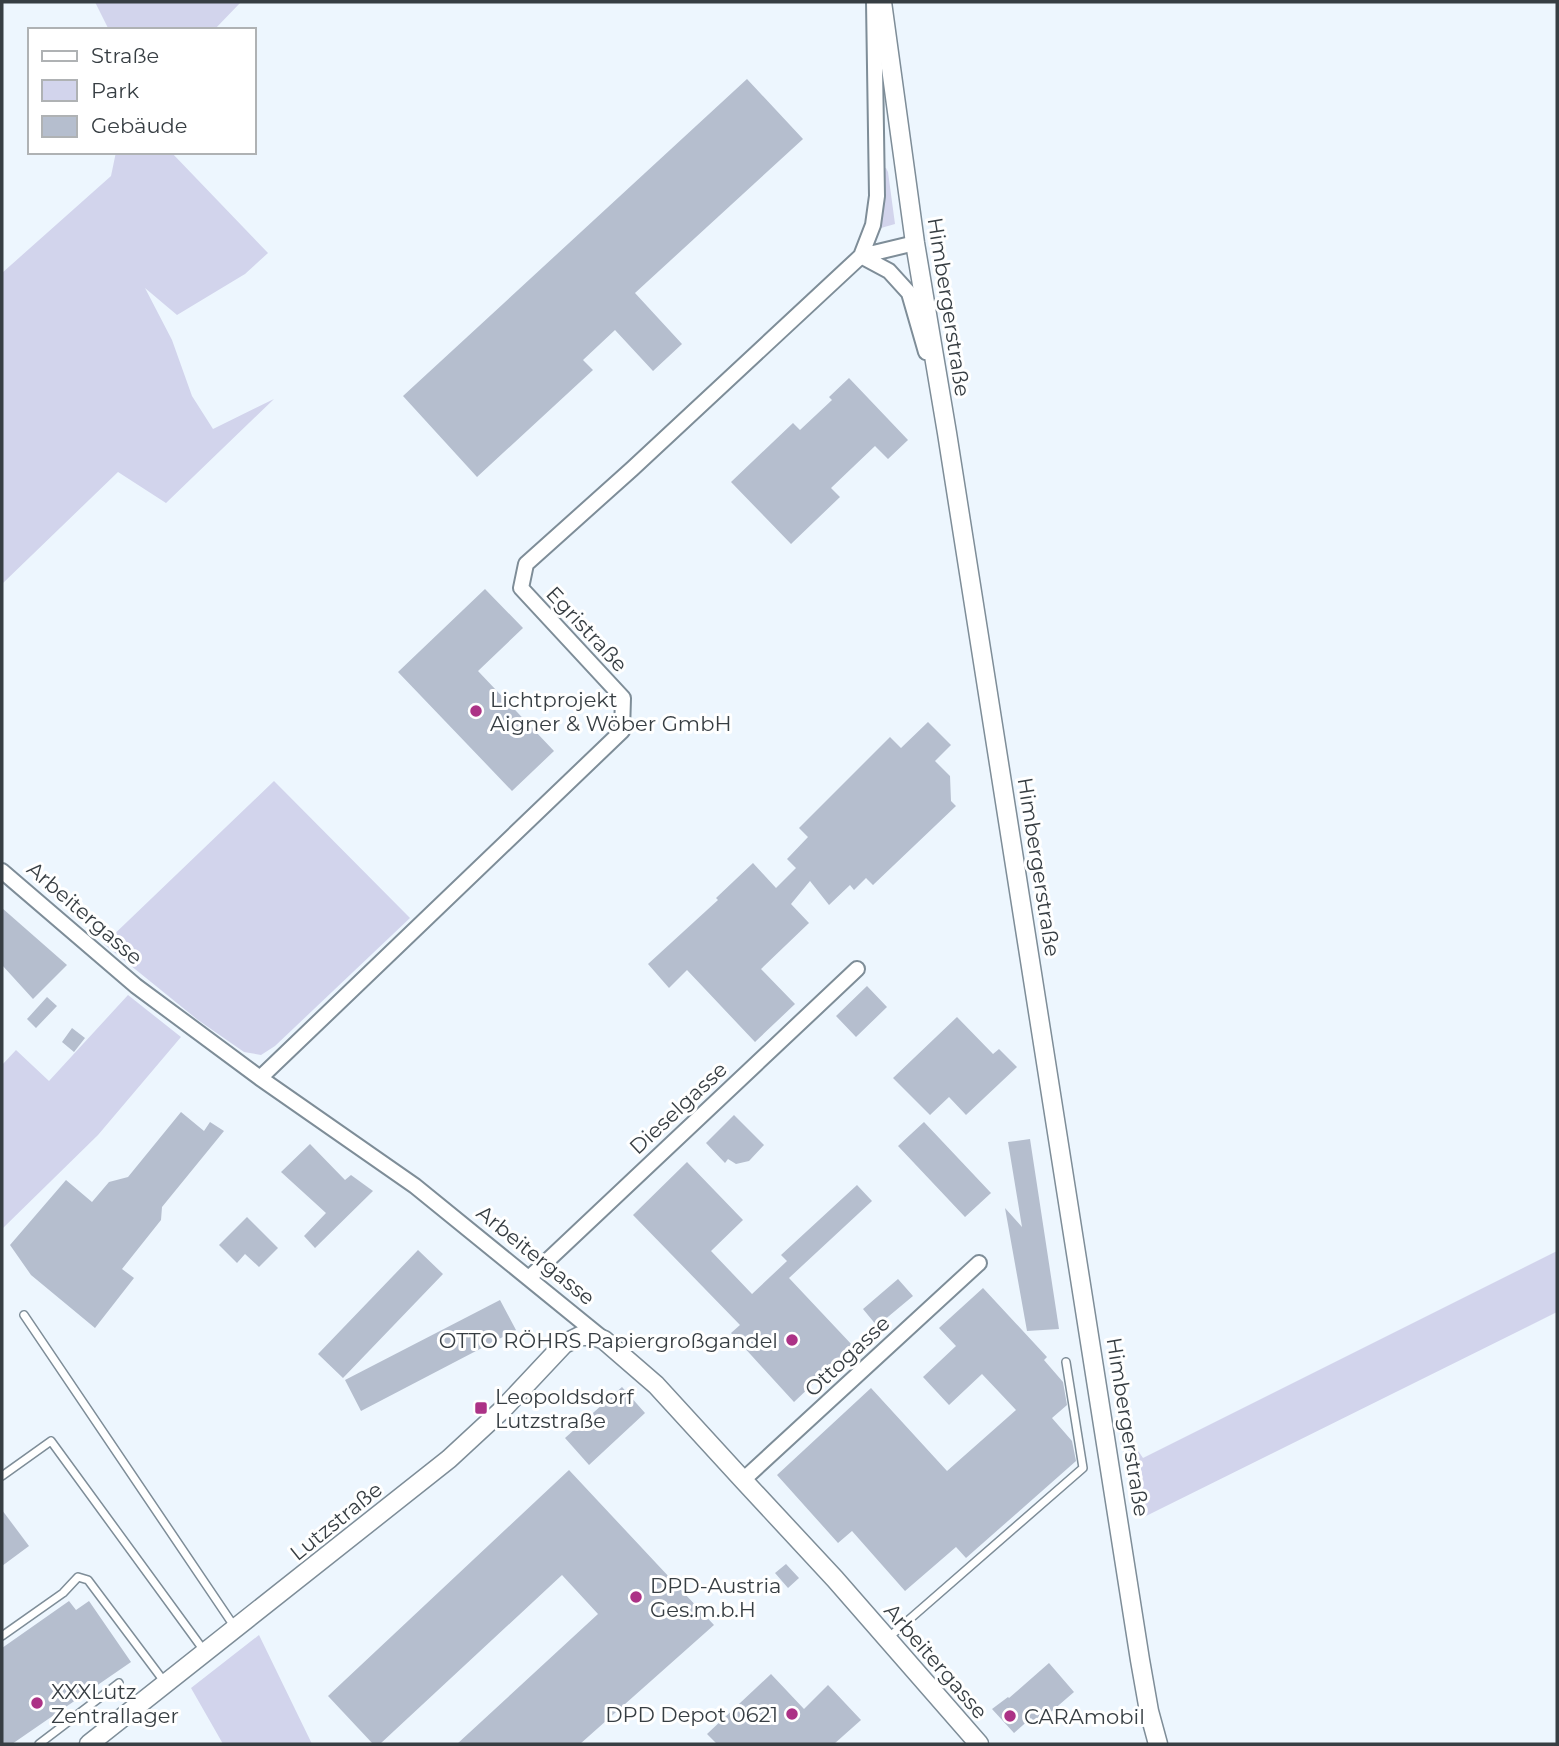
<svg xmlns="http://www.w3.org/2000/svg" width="1559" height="1746" font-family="Montserrat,sans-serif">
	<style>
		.green { fill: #d2d4ec }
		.building { fill: #b5bece }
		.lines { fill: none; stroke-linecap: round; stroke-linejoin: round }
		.service-casing { stroke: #7e8d98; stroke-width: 10 }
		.minor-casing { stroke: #7e8d98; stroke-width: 18 }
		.tertiary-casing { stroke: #7e8d98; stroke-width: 21 }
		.service { stroke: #fff; stroke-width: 7 }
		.minor { stroke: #fff; stroke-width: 14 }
		.tertiary { stroke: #fff; stroke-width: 18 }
		.poi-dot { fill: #ac3286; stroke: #fff; stroke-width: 2.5 }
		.labels { text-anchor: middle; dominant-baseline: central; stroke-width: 6; stroke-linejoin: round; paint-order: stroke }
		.street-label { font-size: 21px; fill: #373e43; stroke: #fff }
		.poi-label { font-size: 21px; fill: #373e43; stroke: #fff; text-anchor: start }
	</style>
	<rect width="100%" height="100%" fill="#edf6fe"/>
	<!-- green -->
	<path class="green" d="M95,2H241L214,30H109Z
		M116,152H171L268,253L245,274L177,315L145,288L172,340L192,396L213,429L274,399L166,503L118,472L2,584V273L111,176Z
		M883,168H886L888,172L895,224L881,228L879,226Z
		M274,781L410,918L275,1046L261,1055L244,1052L198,1020L104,944Z
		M128,995L181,1037L98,1135L2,1229V1065L16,1050L49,1081Z
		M1557,1251V1312L1144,1517L1120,1442L1128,1436L1143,1458Z
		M259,1635L312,1744H223L191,1688Z"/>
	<!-- building -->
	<path class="building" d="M747,79L803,139L635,293L682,344L653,371L615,330L583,360L593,370L477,477L403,396Z
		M849,378L908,440L888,459L875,446L831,488L840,497L791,544L731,482L793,423L800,430L832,400L829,397Z
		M485,589L523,628L478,671L554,751L512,791L398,672Z
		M928,722L951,745L935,761L950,776L951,801L956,806L873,885L866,878L854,890L850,885L829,905L810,881L791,904L809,923L761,969L795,1004L755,1042L687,970L669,988L648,964L718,900L716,898L753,863L776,888L796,868L787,859L808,837L799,828L890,737L901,748Z
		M2,908L67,965L33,999L2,965Z
		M867,986L887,1007L856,1037L836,1016Z
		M47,997L57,1006L36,1028L27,1019Z
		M957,1017L993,1054L999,1049L1017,1067L966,1115L949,1097L930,1115L893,1078Z
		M72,1028L85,1038L74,1052L62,1042Z
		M181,1112L204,1131L210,1122L224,1131L162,1207L161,1220L122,1269L134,1278L95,1328L31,1275L10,1245L66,1180L92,1202L109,1182L128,1177Z
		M734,1115L764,1145L749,1161L736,1164L728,1159L725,1163L706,1143Z
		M924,1122L991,1193L965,1217L898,1146Z
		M1030,1139L1059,1329L1027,1331L1005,1208L1022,1227L1008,1142Z
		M310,1144L345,1180L351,1175L373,1191L315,1248L304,1236L326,1213L281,1172Z
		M687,1162L743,1220L711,1251L752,1294L787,1261L781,1255L857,1185L872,1201L789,1278L853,1346L794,1402L731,1333L740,1325L633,1215Z
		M247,1217L278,1248L259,1267L245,1254L237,1263L219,1245Z
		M418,1250L443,1274L343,1378L318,1354Z
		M898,1279L913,1296L877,1326L863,1309Z
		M983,1288L1047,1357L1044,1360L1063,1382L1067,1405L1052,1418L1072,1441L1076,1461L966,1558L956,1547L905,1591L852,1531L838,1543L777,1475L871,1388L947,1471L1016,1410L982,1374L949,1405L923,1377L956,1346L939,1328Z
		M500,1300L516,1330L361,1411L345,1380Z
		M622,1387L645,1413L589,1465L565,1438Z
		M569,1470L714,1625L580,1744H457L598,1614L562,1575L380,1744H373L328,1696Z
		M2,1510L29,1546L2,1566Z
		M786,1564L799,1578L788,1588L775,1573Z
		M69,1601L76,1610L89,1601L131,1662L12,1744H2V1648Z
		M1049,1663L1074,1692L1037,1724L1031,1718L1014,1733L992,1709L1008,1697L1009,1698Z
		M771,1674L804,1709L828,1685L861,1720L834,1744H717L707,1734Z"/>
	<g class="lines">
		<defs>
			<path id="service" d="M24,1315L236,1629
				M2,1476L51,1441L205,1652
				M2,1636L63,1593L78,1577L88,1580L166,1684
				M888,1638L1083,1468L1066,1362
				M39,1744L119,1683"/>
			<path id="minor" d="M874,2L877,196L873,225L861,256L889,271L909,293L926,352
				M2,871L136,986L260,1078L415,1186L602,1338
				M260,1078L622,731L623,698L521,588L526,564L632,469L861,256L915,243
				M529,1278L857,969
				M743,1480L979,1263"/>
			<path id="tertiary" d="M882,2L915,243L947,433L1140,1660L1149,1711L1158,1744
				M89,1744L449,1459L502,1410L564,1344L580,1336H594L604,1340L656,1385L743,1480L835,1579L979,1744"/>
		</defs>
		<!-- service casing -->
		<use href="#service" class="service-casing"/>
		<!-- minor casing -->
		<use href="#minor" class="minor-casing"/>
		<!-- tertiary casing -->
		<use href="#tertiary" class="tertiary-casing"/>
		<!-- service -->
		<use href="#service" class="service"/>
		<!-- minor -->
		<use href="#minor" class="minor"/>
		<!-- tertiary -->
		<use href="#tertiary" class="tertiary"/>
	</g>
	<!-- markers -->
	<g class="poi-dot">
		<circle cx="476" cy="711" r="7"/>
		<circle cx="792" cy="1340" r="7"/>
		<rect x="474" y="1401" width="14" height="14" rx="3.5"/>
		<circle cx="636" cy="1597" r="7"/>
		<circle cx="37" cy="1703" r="7"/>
		<circle cx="792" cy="1714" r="7"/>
		<circle cx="1010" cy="1716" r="7"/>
	</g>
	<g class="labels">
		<!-- street labels -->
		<g class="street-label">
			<text transform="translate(949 307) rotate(81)">Himbergerstraße</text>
			<text transform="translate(587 629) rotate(47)">Egristraße</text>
			<text transform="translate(1039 867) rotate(81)">Himbergerstraße</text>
			<text transform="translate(85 913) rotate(41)">Arbeitergasse</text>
			<text transform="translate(678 1108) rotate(-43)">Dieselgasse</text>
			<text transform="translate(536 1255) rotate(39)">Arbeitergasse</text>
			<text transform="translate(847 1356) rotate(-43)">Ottogasse</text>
			<text transform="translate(1128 1427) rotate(81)">Himbergerstraße</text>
			<text transform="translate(336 1521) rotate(-39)">Lutzstraße</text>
			<text transform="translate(936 1661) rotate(49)">Arbeitergasse</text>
		</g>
		<!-- poi labels -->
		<g class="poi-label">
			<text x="490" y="699">Lichtprojekt<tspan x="490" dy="24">Aigner &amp; Wöber GmbH</tspan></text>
			<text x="778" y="1340" text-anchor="end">OTTO RÖHRS Papiergroßgandel</text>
			<text x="495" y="1396">Leopoldsdorf<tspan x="495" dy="24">Lutzstraße</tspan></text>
			<text x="650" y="1585">DPD-Austria<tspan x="650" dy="24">Ges.m.b.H</tspan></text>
			<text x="51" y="1691">XXXLutz<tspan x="51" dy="24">Zentrallager</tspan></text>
			<text x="778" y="1714" text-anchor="end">DPD Depot 0621</text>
			<text x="1024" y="1716">CARAmobil</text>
		</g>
	</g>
	<!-- border -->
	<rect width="1559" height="1746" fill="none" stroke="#373e43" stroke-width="7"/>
	<!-- legend -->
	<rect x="28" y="28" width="228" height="126" fill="#ffffff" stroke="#afb2b4" stroke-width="2"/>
	<rect x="42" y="51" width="35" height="10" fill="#ffffff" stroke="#afb2b4" stroke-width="2"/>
	<text x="91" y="63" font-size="21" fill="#373e43">Straße</text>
	<rect x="42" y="80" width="35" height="21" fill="#d2d4ec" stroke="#afb2b4" stroke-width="2"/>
	<text x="91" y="98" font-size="21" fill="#373e43">Park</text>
	<rect x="42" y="116" width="35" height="21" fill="#b5bece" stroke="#afb2b4" stroke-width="2"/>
	<text x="91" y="133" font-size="21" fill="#373e43">Gebäude</text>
</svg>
